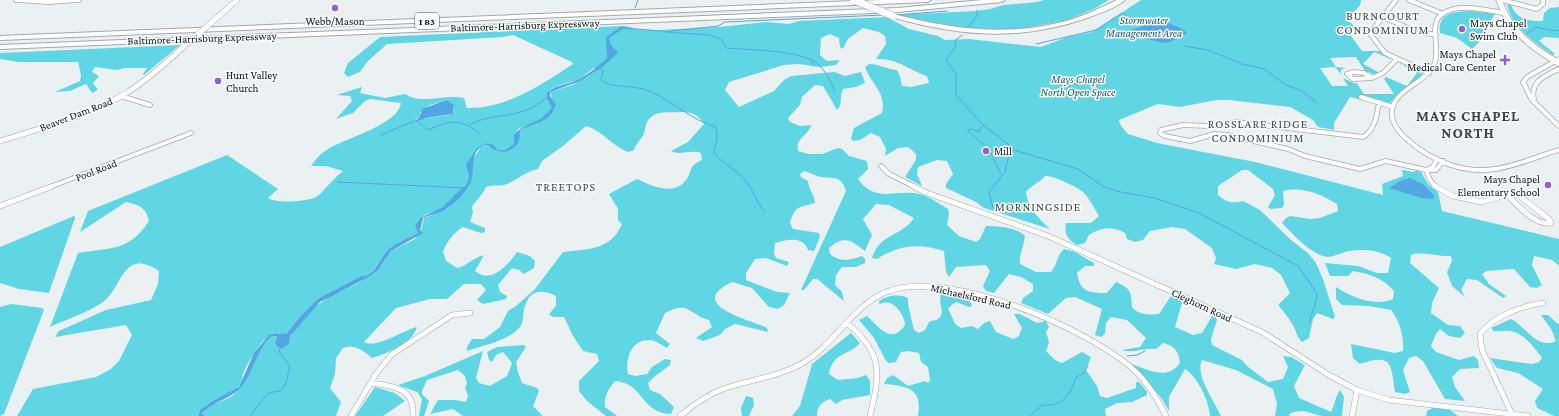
<svg xmlns="http://www.w3.org/2000/svg" width="1559" height="416" font-family="'Crimson Pro',serif">
	<style>
		.green { fill: #60d6e4; fill-rule: evenodd }
		.water { fill: #53a5e4 }
		.lines { fill: none; stroke-linecap: round; stroke-linejoin: round }
		.stream { stroke: #53a5e4; stroke-width: 1 }
		.minor-far1-casing { stroke: #a2a8a9; stroke-width: 5.5 }
		.minor-casing { stroke: #a2a8a9; stroke-width: 6 }
		.tertiary-casing { stroke: #a2a8a9; stroke-width: 6 }
		.secondary-casing { stroke: #a2a8a9; stroke-width: 7 }
		.motorway-casing { stroke: #a2a8a9; stroke-width: 2 }
		.minor-far1 { stroke: #fff; stroke-width: 4 }
		.minor { stroke: #fff; stroke-width: 5 }
		.tertiary { stroke: #fff; stroke-width: 5 }
		.secondary { stroke: #fff; stroke-width: 5.5 }
		.motorway { fill: #fff; fill-rule: evenodd }
		.tertiary-bridge-casing { stroke: #a2a8a9; stroke-width: 6; stroke-linecap: butt }
		.motorway-bridge-casing { stroke: #a2a8a9; stroke-width: 8; stroke-linecap: butt }
		.tertiary-bridge { stroke: #fff; stroke-width: 5 }
		.motorway-bridge { stroke: #fff; stroke-width: 7 }
		.poi-dot { fill: #925ed7; stroke: #fafeff; stroke-width: 1.5 }
		.labels { text-anchor: middle; dominant-baseline: central; stroke-width: 3; stroke-linejoin: round; paint-order: stroke }
		.shield { fill: #fafeff; stroke: #535556; stroke-width: 1 }
		.shield-label { font-size: 10px; font-weight: bold; fill: #0b0d0e }
		.park-label { font-size: 11px; font-style: italic; fill: #1d5860; stroke: #fafeff }
		.poi-label { font-size: 11px; fill: #0b0d0e; stroke: #fafeff; text-anchor: start }
		.street-label { font-size: 11px; fill: #0b0d0e; stroke: #fafeff }
		.neighbourhood-label { font-size: 12px; letter-spacing: 1px; fill: #3e4444; stroke: #fafeff }
		.district-label { font-size: 15px; font-weight: bold; letter-spacing: 1px; fill: #3e4444; stroke: #fafeff }
	</style>
	<rect width="100%" height="100%" fill="#ebf1f2"/>
	<!-- green -->
	<path class="green" d="M1044,0H1109L1096,8L1065,21L1011,30L953,27L893,15L976,11L990,9L1004,5L1037,2Z
		M1141,0H1361L1360,5L1348,20L1353,25L1363,31L1346,32H1348L1362,51H1380L1391,59L1374,52L1363,64L1380,73L1376,75L1365,71L1356,57L1330,58L1336,67L1345,68L1341,70V74L1335,67L1320,68L1332,86H1348L1343,78L1356,84V82L1364,94H1394L1384,79L1386,77L1407,86L1417,73L1399,63L1423,74L1390,103L1367,97L1366,101L1350,97L1334,123V130L1318,127L1313,120L1290,107L1229,100H1217L1180,107L1158,104L1119,120L1121,126L1128,134L1157,143L1255,162L1383,195L1382,184L1403,176L1402,170L1415,172V170L1421,172L1428,184L1438,192L1442,211L1559,239V266L1552,260L1534,256L1532,265L1542,285L1537,288L1530,287L1514,269L1487,271L1482,274L1489,284L1506,296L1503,298L1477,280L1467,279L1461,290L1465,297L1452,286L1447,272L1452,261L1451,256C1440,257 1420,251 1411,255L1410,263L1439,288L1432,303L1431,313L1448,325L1460,326L1465,333L1460,338L1449,336L1440,329L1436,334L1431,346L1436,352L1459,360L1474,356L1478,360L1479,368L1460,369L1452,377L1455,387L1465,401L1445,399L1423,361L1416,356L1409,358L1403,370L1410,392L1405,394L1395,392C1391,363 1392,353 1360,364L1353,358L1351,344L1395,353L1403,351C1404,336 1400,322 1391,310L1369,306L1342,305L1336,299V287C1351,297 1375,307 1393,299L1394,291C1383,278 1370,274 1353,271L1348,276H1330L1325,263L1358,266L1377,273H1388L1391,258C1380,250 1363,249 1349,251C1338,253 1331,260 1320,255C1306,249 1293,234 1282,223L1286,218L1290,216L1310,219L1320,218L1338,211L1337,204C1321,194 1302,186 1283,191L1284,205L1282,208L1270,209L1268,207L1275,195L1273,189L1248,170H1242L1218,186V195C1226,202 1232,204 1243,201L1260,210L1290,239L1309,254L1316,263L1323,279L1335,317L1333,319L1317,313L1313,319L1309,338L1302,342C1297,337 1297,334 1294,327C1290,319 1284,312 1278,305L1290,293L1281,275L1272,268L1255,264L1236,269L1214,264L1216,258L1212,248L1185,229L1172,227L1150,231L1143,240L1135,242L1127,239L1125,233C1111,226 1102,227 1089,235L1085,243L1077,245C1068,240 1064,234 1066,223H1091L1099,216C1095,209 1089,198 1083,192C1076,186 1052,175 1045,176C1041,182 1033,184 1026,192C1028,208 1038,218 1050,229L984,208L976,202L946,188V184L953,174L947,161L937,160L918,167L917,174L922,186L905,177L916,160V154L908,147L898,148L885,156L886,149L880,137L871,133L860,140L853,141L851,138L854,128L882,113C887,93 871,84 865,67L869,64C879,64 886,69 897,70L900,76L902,86L911,87L929,83L927,76C909,70 897,58 876,59L886,44L885,36L879,32L863,28L848,39L843,49L840,47L839,38L830,34L821,38L820,55L827,61L840,60L836,65L820,67L798,64L784,65L729,82L725,90L739,107L774,91L784,80L791,76L834,72L845,76L861,72L865,83L856,87L843,89C839,97 843,105 837,110L823,86L815,85L802,97L800,105L788,118L790,122L800,126L811,125C809,135 795,138 798,151L808,154H822L838,148L842,149L849,156L867,161L868,169L858,179C875,202 891,191 913,193C925,193 938,203 948,209L949,214L947,225L959,236L976,242L980,239L986,226C998,226 1016,227 1025,236C1024,246 1019,254 1020,264L1036,272H1051C1058,264 1056,256 1064,249L1075,252L1094,263V266H1085L1077,273C1080,292 1089,293 1107,293L1116,282C1131,289 1131,291 1132,307C1138,315 1149,315 1159,314L1171,296L1179,298L1182,303L1175,327L1193,335L1202,333L1214,313L1217,320L1211,339L1212,345L1242,360L1247,366L1268,382L1283,379L1288,367L1283,356L1291,357L1305,365L1294,386L1299,398L1331,412C1335,405 1335,397 1340,390L1344,397L1342,416C1336,416 1329,416 1323,416C1308,414 1305,407 1289,414L1290,416H1275L1277,404L1273,389L1236,370L1202,360C1195,376 1214,400 1221,416H1210C1209,401 1198,377 1185,369L1169,397V411L1162,399L1132,364C1149,370 1167,381 1180,363C1179,352 1175,346 1163,343L1156,349C1144,347 1133,354 1122,350L1140,347L1146,338L1127,320L1111,317L1106,323L1105,334L1101,337L1095,335L1102,309L1075,297L1066,298L1048,314L1021,303L1023,298L1033,291V284L1021,277L1009,274L994,293L986,291L983,286L990,271L986,265L956,267L949,277L946,272L944,251C919,243 899,245 877,259L872,258C880,233 901,237 914,218L889,205L876,204L863,219L872,235L865,251C852,241 844,234 829,248L830,254C841,263 850,260 862,256L865,259V263L856,267H842L836,275L835,285L842,292L844,301L817,279H813L804,290H801L846,191C840,172 831,181 817,176C812,174 809,172 804,171L800,174L801,177L808,181C809,190 814,194 815,203C799,208 795,205 790,223L793,229L819,233L820,237L814,251L808,250C803,235 786,240 775,243L774,253L776,258L789,262L787,266L766,258L755,259L746,273V280L777,292L790,293L784,305L778,309L769,307L752,288L732,282C684,305 751,320 767,328L768,332L735,324L725,329L720,335L703,341L696,338L712,327L709,320C688,314 689,300 665,313L656,333L670,344L667,348C662,345 655,340 649,340C631,340 625,359 628,374L635,376L647,374L652,367L665,359L671,360L670,365L654,377L648,383L650,390L660,394L674,407L671,414C640,413 644,383 615,381C608,390 604,396 605,407L617,416H606L587,401L579,391V381L599,361L597,354L583,351L573,336L564,317H553L549,314L556,306V296C542,289 530,290 525,306C522,313 525,320 520,327C508,341 484,345 467,351V347L472,339H484L500,327L508,311L516,306L535,289L563,252C588,249 611,250 622,224L618,220V209L609,194L637,179C652,186 674,197 687,179C693,168 689,166 702,160L701,153C691,149 680,156 671,151L688,142L704,124C698,114 691,112 681,112C670,113 654,109 647,122C645,126 645,130 644,134C641,140 636,143 634,150L628,152C612,146 603,131 586,126L563,146L542,161L538,169C527,171 518,179 507,184C501,187 493,184 486,187C482,196 476,200 472,207L473,212L470,222L485,228V232L481,233L463,227C453,233 448,241 443,251L446,261L457,268C469,265 472,258 484,255L475,271C491,285 509,264 517,252L530,256L535,261L534,268L524,274L519,270L512,268L498,285L500,292L507,296L506,299L483,304L477,300L486,290L481,284H464L447,299H430L396,308L364,342C377,349 403,330 417,327C412,344 388,353 372,358C363,350 355,344 343,348L336,358L335,374L330,388L341,402L336,416H204L202,415C207,402 224,403 233,395C251,378 254,352 272,336H277L275,342L282,349L288,344L290,336L312,309L332,295L359,283L380,267L391,251L415,239L421,231L424,218L447,209L469,187L474,158L481,147L488,145L496,151L510,150L519,139L518,136L521,130C536,122 545,124 555,108L550,92L572,85L598,70L594,68C589,71 584,76 579,79C569,84 549,84 546,97L553,107L541,120L518,129L515,136L514,145L505,150H498L495,146L486,143C476,152 465,157 468,172C469,176 470,180 468,184C464,191 453,197 448,203C436,216 411,211 418,233C410,237 391,245 386,252C379,261 375,276 361,276L319,298L303,313L286,334C282,335 279,332 274,333C264,335 248,362 244,371C241,379 243,384 235,390C224,398 203,401 198,416H17L33,389L96,377L111,369L119,361L132,335L126,325L55,337L59,331L106,310L151,300L158,284L159,271C122,247 123,288 103,302C87,313 67,319 50,327L78,253C111,247 129,252 149,221C146,207 139,205 126,202L80,232L88,211L227,155L278,189L268,198C276,204 312,202 319,195C327,187 334,178 343,171L326,166H311C315,160 321,153 328,149C344,139 399,124 401,103L370,99L365,101L353,113L336,119L352,101L350,96L337,95L362,87L360,93L385,98L405,94C421,105 445,94 464,98L467,108C506,109 541,85 573,64L572,62L513,35L503,37L387,44L367,62L360,72L348,77L344,73L348,63L380,37L622,26L617,30L626,26L640,30H658L719,27L767,22L789,24L799,21L887,17L909,29L938,36L945,40L969,39L1041,47L1067,37L1092,32ZM445,100L454,105V112L449,115L415,120L420,116V112L430,105Z
		M1507,4L1511,5C1517,20 1529,21 1543,21L1544,13L1550,8L1559,7V38L1544,37L1539,41L1555,54L1553,55C1534,42 1512,28 1507,4Z
		M1472,11L1495,14L1483,32L1484,37L1472,49L1457,38L1440,33C1437,13 1455,11 1472,11Z
		M180,45L144,75L143,74L147,68H125L117,70L95,67L92,72L99,76L93,83L98,90L92,93L86,84L70,91L55,92L80,81L81,75L78,62H19L0,59V53Z
		M74,216L75,218L49,293L19,289L0,283V247Z
		M942,293H955L971,303L972,306L969,307L956,302L948,308L955,324L961,328L972,326L978,329L984,323L990,321L996,332L1013,339L1019,336L1022,328L1014,314H1020L1037,323L1046,321L1049,327L1046,332L1049,342L1046,351L1055,360L1062,363L1082,352L1091,357L1086,370L1097,386L1100,396L1107,398L1136,388V382H1139L1147,392V395L1132,402L1117,403L1105,409L1106,416H918C923,388 907,386 884,384L887,378L893,375L908,386L925,381L928,383L930,380L928,367L921,362L919,353L908,351L901,352L896,362L889,363L886,361L874,338L859,320L867,316C878,326 891,346 905,325C905,318 898,307 892,304C888,301 883,303 879,304V301C889,295 898,294 908,298V304L914,330L919,333L925,330L929,322C932,320 936,321 938,319C947,313 936,300 942,293Z
		M11,304L42,308L44,310L4,414L0,416V307Z
		M1541,315H1548L1559,325V416H1554L1537,408L1535,401L1543,389L1518,373L1497,368L1490,358L1532,364L1539,362L1542,358C1534,347 1524,333 1510,331C1505,330 1500,332 1494,331L1491,328L1511,319C1526,326 1536,350 1556,341L1551,329Z
		M851,333L860,343C850,356 833,351 829,374L838,380L858,378L866,375L870,381V395L842,400L836,404L830,399C821,402 817,407 817,416H792L800,406L812,364Z
		M524,345L526,347L516,362L518,372L522,383L537,388L539,391L533,406L543,416H463L453,409L430,414L438,400H455L466,402L468,396L465,387L467,384L465,376L458,370L427,380L422,391V394L429,401L424,416H419L422,399L417,392L398,385L425,376L483,351L476,378L479,383L490,386L507,376L512,363L503,352L496,355L492,362L489,360L487,352L497,347Z
		M375,387L395,393L405,401L383,416H355Z
		M746,396L753,398L754,405L749,416H742L741,408Z
		M1438,405L1446,407L1458,416H1426L1427,411Z"/>
	<!-- water -->
	<path class="water" d="M1160,20L1183,29L1187,33L1170,42L1164,43L1126,34L1129,31Z
		M622,26L626,27L609,38L611,45L617,51V54L601,68L580,81L550,92V96L556,104C550,124 535,122 521,130C518,135 521,138 518,143C511,154 495,154 488,145C467,146 477,174 469,186C465,193 451,207 443,211C436,214 429,215 423,218L420,230L423,233L391,251L378,270L367,278L320,302L290,336L289,344L282,349L279,348L275,343L277,336H272C257,349 254,370 242,386C231,399 214,401 202,413L204,416H198L201,409L211,402L239,387L254,353L269,335L275,333L286,334L303,313L319,298L361,276C375,276 379,261 386,252C391,245 410,237 418,233L415,226L420,218L443,207L460,190L466,186L469,177L466,164L477,148L487,143L494,145L498,150H505L514,144V135C527,120 539,126 552,107L546,97L547,93C556,84 568,85 579,79C587,75 600,65 607,58L606,37Z
		M446,100L454,105L453,114L426,118L415,122L420,116L422,109Z
		M1410,178L1423,184L1434,195V199L1421,198L1389,188L1400,181Z"/>
	<g class="lines">
		<!-- stream -->
		<path class="stream" d="M635,8L638,0
			M896,15L947,11
			M968,27L977,16V10
			M624,28L661,31
			M662,32L718,26L725,22L883,15
			M666,32L710,35L722,40L726,48C748,50 800,50 817,63C825,70 831,82 835,92
			M1527,34L1536,27L1555,31L1559,30
			M962,35L956,40L955,47L946,60L956,74V95L983,125L1017,151L1078,169L1104,187L1120,192L1155,198L1199,213L1298,266L1316,292L1317,298L1309,323
			M1507,36L1517,40
			M1036,44L1096,30L1122,13L1131,20
			M1184,46L1208,50L1242,64L1264,69L1286,85L1302,91L1317,103
			M810,60L814,66
			M601,68L603,71L601,79L605,83C620,88 636,85 651,92C674,102 691,120 716,127L717,138L714,153C723,164 738,171 747,182C754,192 757,204 765,212
			M417,121L428,130C450,120 460,118 480,134
			M469,125C498,110 518,122 546,98
			M968,130L972,129L979,132L982,126
			M968,131L989,149L1001,174
			M381,135L414,121
			M337,182L466,188
			M993,208L989,192L1005,172L1009,155L1014,150
			M1127,356L1137,355L1145,351
			M250,416L268,393L280,391L285,386L290,366L279,352L280,349
			M1030,416L1042,405C1062,407 1071,395 1076,377L1083,374L1088,366"/>
		<defs>
			<path id="minor-far1" d="M16,0L49,2L79,0
				M1396,0L1371,32V35L1385,53L1429,73
				M1409,0L1443,14
				M1502,0L1537,9L1543,4V0
				M1503,13C1484,10 1457,2 1441,15C1428,25 1442,52 1433,67C1424,83 1395,90 1392,110C1390,122 1400,134 1409,141C1432,161 1464,174 1495,169C1517,166 1538,156 1559,150
				M1383,17L1415,31L1436,35
				M1559,59L1527,77L1523,82L1532,100L1559,126
				M1354,72L1364,73L1372,78L1353,79L1347,74Z
				M1372,78L1383,73L1397,59
				M121,96L150,105
				M1361,97L1393,107
				M1534,99C1530,81 1545,76 1559,69
				M1379,102C1377,115 1375,130 1363,137L1237,122L1208,126L1183,125L1161,130L1160,133L1165,136L1190,141L1214,134L1227,135L1288,149L1305,156L1360,169L1386,161L1426,170L1430,180L1436,187
				M1437,159L1433,167L1426,170H1436L1443,161
				M881,166L889,174L915,187
				M50,187L191,133"/>
			<path id="minor" d="M913,186L927,193L1048,236L1262,332L1329,375L1357,390L1389,400L1528,416
				M1435,186L1453,196L1482,202L1512,193L1517,194L1549,219L1551,223C1535,226 1518,205 1507,195
				M0,206L53,186
				M848,324C884,354 880,374 870,416
				M371,383C394,386 415,388 413,416
				M1512,414L1482,350L1480,334C1494,316 1521,306 1543,303
				M351,416L376,374L391,355L452,315L470,313
				M680,416C693,405 707,395 723,389C749,380 777,377 801,364C834,346 851,307 886,292C947,267 1090,329 1135,371C1149,384 1158,400 1166,416
				M1352,416L1357,390"/>
			<path id="tertiary" d="M212,22L237,0
				M0,141C44,127 89,116 128,92C148,79 166,63 183,47"/>
			<path id="secondary" d="M1499,0C1509,30 1532,48 1559,63"/>
			<path id="motorway" d="M881,0H931L928,2L0,40V36Z
				M982,0H1005L1002,2L898,12L0,49V45L898,8Z
				M1117,0H1125C1116,8 1098,14 1087,18C1018,42 959,36 891,17L890,16L893,14C951,29 1007,37 1066,21C1084,16 1100,8 1117,0Z"/>
		</defs>
		<!-- minor-far1 casing -->
		<use href="#minor-far1" class="minor-far1-casing"/>
		<!-- minor casing -->
		<use href="#minor" class="minor-casing"/>
		<!-- tertiary casing -->
		<use href="#tertiary" class="tertiary-casing"/>
		<!-- secondary casing -->
		<use href="#secondary" class="secondary-casing"/>
		<!-- motorway casing -->
		<use href="#motorway" class="motorway-casing"/>
		<!-- minor-far1 -->
		<use href="#minor-far1" class="minor-far1"/>
		<!-- minor -->
		<use href="#minor" class="minor"/>
		<!-- tertiary -->
		<use href="#tertiary" class="tertiary"/>
		<!-- secondary -->
		<use href="#secondary" class="secondary"/>
		<!-- motorway -->
		<use href="#motorway" class="motorway"/>
		<defs>
			<path id="tertiary-bridge" d="M183,47L212,22"/>
			<path id="motorway-bridge" d="M854,0L893,16"/>
		</defs>
		<!-- tertiary-bridge casing -->
		<use href="#tertiary-bridge" class="tertiary-bridge-casing"/>
		<!-- motorway-bridge casing -->
		<use href="#motorway-bridge" class="motorway-bridge-casing"/>
		<!-- tertiary-bridge -->
		<use href="#tertiary-bridge" class="tertiary-bridge"/>
		<!-- motorway-bridge -->
		<use href="#motorway-bridge" class="motorway-bridge"/>
	</g>
	<!-- markers -->
	<g class="poi-dot">
		<circle cx="335" cy="8" r="4"/>
		<circle cx="1462" cy="29" r="4"/>
		<path d="M1503 54h4v4h4v4h-4v4h-4v-4h-4v-4h4z"/>
		<circle cx="218" cy="81" r="4"/>
		<circle cx="986" cy="151" r="4"/>
		<circle cx="1548" cy="185" r="4"/>
	</g>
	<g class="labels">
		<!-- shield labels -->
		<rect class="shield" x="415" y="13" width="24" height="16" rx="3"/>
		<g class="shield-label">
			<text x="427" y="21">I 83</text>
		</g>
		<!-- park labels -->
		<g class="park-label">
			<text x="1144" y="20">Stormwater<tspan x="1144" dy="13">Management Area</tspan></text>
			<text x="1078" y="79">Mays Chapel<tspan x="1078" dy="13">North Open Space</tspan></text>
		</g>
		<!-- poi labels -->
		<g class="poi-label">
			<text x="335" y="21" text-anchor="middle">Webb/Mason</text>
			<text x="1470" y="23">Mays Chapel<tspan x="1470" dy="13">Swim Club</tspan></text>
			<text x="1496" y="54" text-anchor="end">Mays Chapel<tspan x="1496" dy="13">Medical Care Center</tspan></text>
			<text x="226" y="75">Hunt Valley<tspan x="226" dy="13">Church</tspan></text>
			<text x="994" y="151">Mill</text>
			<text x="1540" y="179" text-anchor="end">Mays Chapel<tspan x="1540" dy="13">Elementary School</tspan></text>
		</g>
		<!-- street labels -->
		<g class="street-label">
			<text transform="translate(525 25) rotate(-2)">Baltimore-Harrisburg Expressway</text>
			<text transform="translate(202 38) rotate(-2)">Baltimore-Harrisburg Expressway</text>
			<text transform="translate(76 114) rotate(-21)">Beaver Dam Road</text>
			<text transform="translate(96 170) rotate(-21)">Pool Road</text>
			<text transform="translate(971 296) rotate(13)">Michaelsford Road</text>
			<text transform="translate(1202 305) rotate(25)">Cleghorn Road</text>
		</g>
		<!-- neighbourhood labels -->
		<g class="neighbourhood-label">
			<text x="1383" y="16">BURNCOURT<tspan x="1383" dy="14">CONDOMINIUM</tspan></text>
			<text x="1258" y="124">ROSSLARE RIDGE<tspan x="1258" dy="14">CONDOMINIUM</tspan></text>
			<text x="566" y="187">TREETOPS</text>
			<text x="1038" y="207">MORNINGSIDE</text>
		</g>
		<!-- district labels -->
		<g class="district-label">
			<text x="1468" y="116">MAYS CHAPEL<tspan x="1468" dy="17">NORTH</tspan></text>
		</g>
	</g>
</svg>
